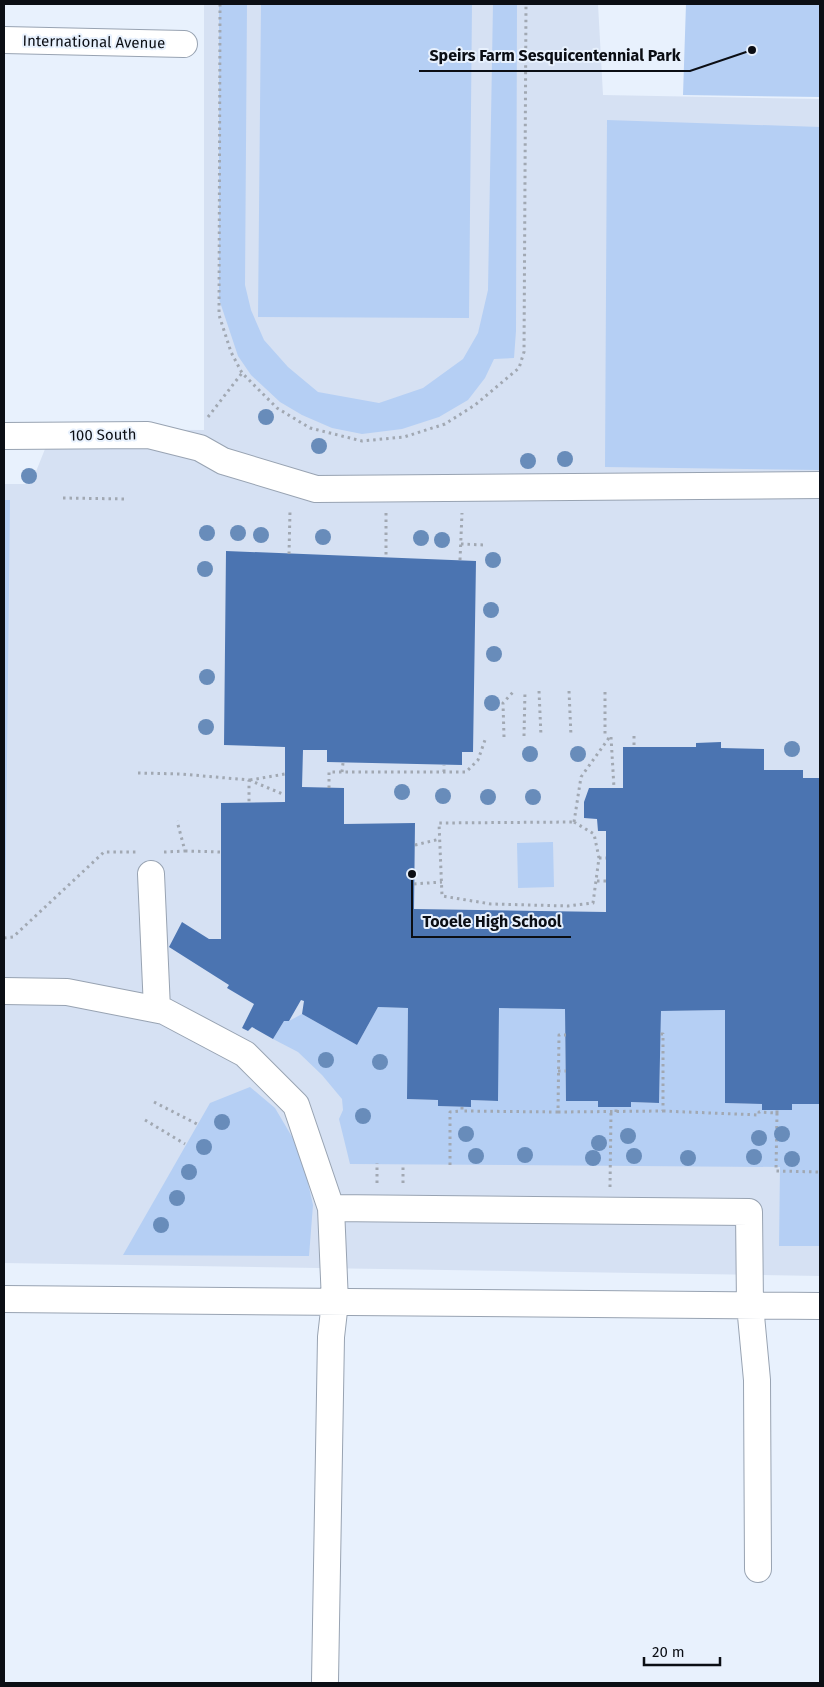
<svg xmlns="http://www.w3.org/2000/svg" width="824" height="1687" font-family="'Fira Sans',sans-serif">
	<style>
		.built { fill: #d6e1f3 }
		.green { fill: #b5cff4 }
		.building { fill: #4b74b1 }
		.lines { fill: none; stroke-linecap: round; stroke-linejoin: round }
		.minor-casing { stroke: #98a3b2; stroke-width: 28 }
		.path { stroke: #a1a8b2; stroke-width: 3; stroke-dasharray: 2.5 4; stroke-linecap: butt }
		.minor { stroke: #fff; stroke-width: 26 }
		.tree { fill: #688cba }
		.labels { text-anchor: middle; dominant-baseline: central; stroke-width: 4; stroke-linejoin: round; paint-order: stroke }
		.street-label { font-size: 15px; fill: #0b0e14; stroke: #e8f1fd }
		.leader { fill: none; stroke: #0b0e14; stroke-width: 2 }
		.callout-dot { fill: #0b0e14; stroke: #e8f1fd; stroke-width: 2 }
		.callout-label { font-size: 16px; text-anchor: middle; font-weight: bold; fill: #0b0e14; stroke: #e8f1fd; stroke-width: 4; stroke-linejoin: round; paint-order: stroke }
	</style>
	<rect width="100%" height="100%" fill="#e8f1fd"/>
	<!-- built -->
	<path class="built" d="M204,4H598L603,95L820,99V1276L4,1263V484H31L53,429L204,430Z"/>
	<!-- green -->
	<path class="green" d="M219,4H247L245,285L251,310L264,340L288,367L318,392L379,403L423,388L463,359L478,333L488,290L493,4H517L516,331L514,358L494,359L485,378L468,400L439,417L402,429L362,434L332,428L302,415L280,402L251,375L238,356L219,299Z
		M261,4H472L469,318L258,317Z
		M686,4H820V97L683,95Z
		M607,120L820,127V470L605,467Z
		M4,500H10L5,935H4Z
		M553,842L554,887L518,888L517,843Z
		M378,1007L408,1008L407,1099L438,1100V1106L470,1107L471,1100L497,1101L499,1008L565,1009L566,1101H598V1107H630L631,1102L659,1103L661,1011L725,1010L726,1103L762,1104V1110H792V1104H819L820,1052V1246H779L780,1167L350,1164L339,1119L343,1110L342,1099L322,1075L298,1052L273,1039L284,1021H289L302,1014L357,1045Z
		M250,1087L275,1108L301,1152L313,1205L309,1256L123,1255L210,1103Z"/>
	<!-- building -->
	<path class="building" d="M226,551L476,561L473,752H462V765L327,762V750H303L302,787L344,788V824L415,823L414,909L606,912V831H598L597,819L584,818V802L589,788H623V747H696V743L721,742V748L764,749V770H803V778H820L819,1104H792V1110H762V1104L725,1103V1010L661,1011L659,1103L631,1102V1107H598V1101H566L565,1009L499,1008L498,1101L471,1100V1107L438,1106V1100L407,1099L408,1008L378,1007L357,1045L302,1014L304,1001L301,1000L289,1021H284L273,1039L252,1027L248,1031L242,1028L254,1004L227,988L229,985L169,947L182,922L209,939H221V803L285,802V747L224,745Z"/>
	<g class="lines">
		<defs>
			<path id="minor" d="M4,40L184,44
				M4,436L148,435L200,448L223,461L316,489L820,485
				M151,874L157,1009
				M4,991L67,992L164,1011L245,1054L296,1105L331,1208
				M4,1299L820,1306
				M325,1681L331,1337L335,1302L331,1208L749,1212L750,1305L757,1380L758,1569"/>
		</defs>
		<!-- minor casing -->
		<use href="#minor" class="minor-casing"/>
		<!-- path -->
		<path class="path" d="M220,4L219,315L231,352L242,373L277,408L310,428L362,441L404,437L445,424L475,405L519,368L524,352L526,4
			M208,417L242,373
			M63,498L128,499
			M386,513V557
			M461,544L485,545
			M289,554L290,511
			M460,560L462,513
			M539,691L541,736
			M569,691L571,736
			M605,692V735
			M524,736L525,691
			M634,736V747
			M504,737L503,703L514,691
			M611,737L614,788
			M342,772L343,763
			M444,772V765
			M138,773L181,774L249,780V802
			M249,780L285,795
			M250,780L285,774
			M329,788V772H466L478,760L486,737
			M574,822L594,834L599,858L593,903L568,906L491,904L442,896L439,823Z
			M574,822L581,777L611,735
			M415,845L440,839
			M185,851L221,852
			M164,852L185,851L177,821
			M599,858H606
			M597,881H606
			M414,884L442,882
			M4,938L13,937L104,852H136
			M558,1071H566
			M154,1102L197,1124
			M462,1107V1111L558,1112L559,1035H566
			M663,1111L759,1115V1112L777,1113V1110
			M558,1112L663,1111V1034H660
			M616,1112V1107
			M777,1113L776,1171L820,1172
			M145,1120L185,1144
			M450,1165V1112L461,1111
			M377,1183V1163
			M403,1183V1164
			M610,1187L611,1112"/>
		<!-- minor -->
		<use href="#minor" class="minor"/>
	</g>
	<!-- trees -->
	<g class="tree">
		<circle cx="266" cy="417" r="8"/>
		<circle cx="319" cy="446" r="8"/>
		<circle cx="565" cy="459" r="8"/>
		<circle cx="528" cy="461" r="8"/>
		<circle cx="29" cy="476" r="8"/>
		<circle cx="207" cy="533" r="8"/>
		<circle cx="238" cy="533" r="8"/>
		<circle cx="261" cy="535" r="8"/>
		<circle cx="323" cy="537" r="8"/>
		<circle cx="421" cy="538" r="8"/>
		<circle cx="442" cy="540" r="8"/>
		<circle cx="493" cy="560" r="8"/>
		<circle cx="205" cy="569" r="8"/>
		<circle cx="491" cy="610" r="8"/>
		<circle cx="494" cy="654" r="8"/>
		<circle cx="207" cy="677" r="8"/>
		<circle cx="492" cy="703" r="8"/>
		<circle cx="206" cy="727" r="8"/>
		<circle cx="792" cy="749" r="8"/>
		<circle cx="530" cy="754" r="8"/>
		<circle cx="578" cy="754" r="8"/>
		<circle cx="402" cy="792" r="8"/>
		<circle cx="443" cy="796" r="8"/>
		<circle cx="488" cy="797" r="8"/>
		<circle cx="533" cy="797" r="8"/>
		<circle cx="326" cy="1060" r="8"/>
		<circle cx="380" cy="1062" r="8"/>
		<circle cx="363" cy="1116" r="8"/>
		<circle cx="222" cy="1122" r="8"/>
		<circle cx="466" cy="1134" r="8"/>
		<circle cx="782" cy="1134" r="8"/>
		<circle cx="628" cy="1136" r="8"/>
		<circle cx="759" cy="1138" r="8"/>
		<circle cx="599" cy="1143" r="8"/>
		<circle cx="204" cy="1147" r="8"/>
		<circle cx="525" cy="1155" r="8"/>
		<circle cx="476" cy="1156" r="8"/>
		<circle cx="634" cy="1156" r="8"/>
		<circle cx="754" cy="1157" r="8"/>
		<circle cx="593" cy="1158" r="8"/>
		<circle cx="688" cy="1158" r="8"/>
		<circle cx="792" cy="1159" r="8"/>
		<circle cx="189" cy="1172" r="8"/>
		<circle cx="177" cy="1198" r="8"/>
		<circle cx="161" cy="1225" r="8"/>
	</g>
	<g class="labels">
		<!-- street labels -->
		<g class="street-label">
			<text transform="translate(94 42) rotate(1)">International Avenue</text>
			<text transform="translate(103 435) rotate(-1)">100 South</text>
		</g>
	</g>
	<!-- callouts -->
	<path class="leader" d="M752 50L690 71H419M412 874L412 937H571"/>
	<g class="callout-dot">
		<circle cx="752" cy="50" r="5"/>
		<circle cx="412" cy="874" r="5"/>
	</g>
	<g class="callout-label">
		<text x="555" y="61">Speirs Farm Sesquicentennial Park</text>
		<text x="492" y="927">Tooele High School</text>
	</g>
	<!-- border -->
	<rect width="824" height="1687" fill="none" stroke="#0b0e14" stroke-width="10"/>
	<!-- scale -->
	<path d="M644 1657v8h76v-8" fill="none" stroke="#0b0e14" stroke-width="2.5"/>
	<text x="652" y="1657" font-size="15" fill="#0b0e14" stroke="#e8f1fd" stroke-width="4" paint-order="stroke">20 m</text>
</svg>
